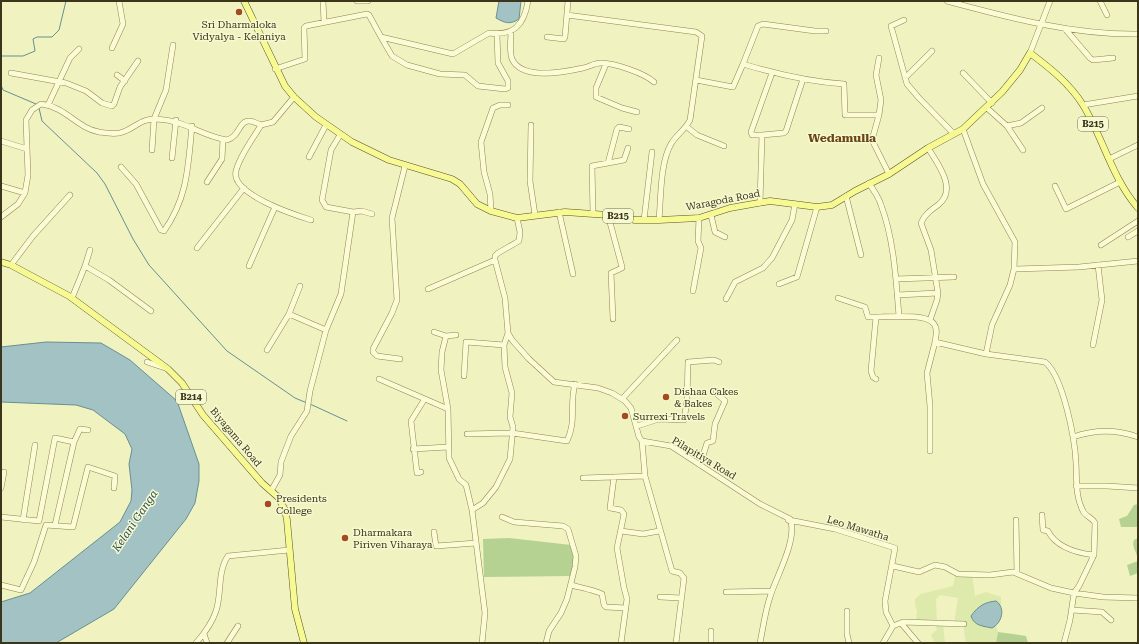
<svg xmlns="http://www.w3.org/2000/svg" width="1139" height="644" font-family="'Roboto Serif',serif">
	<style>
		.farmland { fill: #dee9ac }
		.green { fill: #b5d292 }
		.water { fill: #a3c2c4; stroke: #698f93 }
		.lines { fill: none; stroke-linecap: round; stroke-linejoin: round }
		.stream { stroke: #698f93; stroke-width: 1 }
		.minor-casing { stroke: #8d8655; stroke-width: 6 }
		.major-casing { stroke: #5a512a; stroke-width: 7 }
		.minor { stroke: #fbfcd3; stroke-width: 5 }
		.major { stroke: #f7fa93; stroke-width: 6 }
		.poi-dot { fill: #a34a1f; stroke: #f7f9d0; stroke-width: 1.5 }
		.labels { text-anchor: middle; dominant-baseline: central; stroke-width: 3; stroke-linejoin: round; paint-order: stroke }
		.shield { fill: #f7f9d0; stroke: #737051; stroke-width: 1 }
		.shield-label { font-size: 9px; font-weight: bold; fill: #3b351b }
		.poi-label { font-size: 10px; fill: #3b351b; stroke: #f7f9d0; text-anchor: start }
		.street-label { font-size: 10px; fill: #3b351b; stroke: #f7f9d0 }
		.water-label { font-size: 11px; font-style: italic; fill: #294f5c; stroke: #f7f9d0 }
		.quarter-label { font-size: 12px; font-weight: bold; fill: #6c4516; stroke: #f7f9d0 }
	</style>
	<rect width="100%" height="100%" fill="#f0f2bf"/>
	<!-- farmland -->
	<path class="farmland" d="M956,573L972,574L975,596L986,592L1001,597V607L999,603L992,628L996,626L998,632L996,643H966L963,624H954L958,598L940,595L936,599L937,623L943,624L945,643H935L931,635L937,630L935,624L916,623L917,611L915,605V599L921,594L953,586Z"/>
	<!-- green -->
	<path class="green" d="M1138,504V527H1121L1119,519L1127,516L1134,505Z
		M509,538L571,545L574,557L571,576L484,577L483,539Z
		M1138,538V573L1130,576L1127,565L1138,561C1138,553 1131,547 1134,540Z
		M998,632L1026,636L1028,643H996Z"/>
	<!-- water -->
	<path class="water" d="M499,1H521L519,19C510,25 505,23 496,18Z
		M46,342L101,343L130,360L177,401L199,464V481L195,503L186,519L114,609L56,643H1V602L30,593L120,522L131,501L132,490L129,464L132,449L125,434L93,410L76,405L1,402V347Z
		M996,601C1006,608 1002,623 992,628C983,626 974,626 971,616C978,606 985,602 996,601Z"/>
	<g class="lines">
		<!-- stream -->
		<path class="stream" d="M1,56H23L35,51L33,39L37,37H52L59,30L66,1
			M1,85L3,90L36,104
			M39,108L42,121L97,173L105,184L133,239L149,265L227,351L295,398L307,403
			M310,404L347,421"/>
		<defs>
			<path id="minor" d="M323,1L324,22
				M357,1H368
				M947,1C1010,18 1073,35 1138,34
				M1100,1L1107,15
				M567,15L696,32L702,36L690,120C685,130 676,135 671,144C660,163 661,198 659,220
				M904,20L891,26L907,84L919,98L954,134
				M1066,30L1090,58L1093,60L1113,58
				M511,31C511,41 509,50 512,59C522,81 565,72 583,68C589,67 594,63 601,63C614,63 644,73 654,82
				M381,37L392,56L407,65L440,74L465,75L478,86L505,89L508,88V81L498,63L497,35
				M547,37L564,39L565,37L568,1
				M112,48L123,24L119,1
				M1030,53L1050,1
				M606,64L596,88V97L622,108L637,112
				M743,64L758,26L763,24L815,31H826
				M275,69L305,59L304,28L306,26L367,14L369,15L381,37L453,54L489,33C513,36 524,26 528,1
				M11,73L66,83L86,91L102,103L112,106L114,104L120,87L138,61
				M963,73L992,103
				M117,75L125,81
				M905,78L932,51
				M696,80L733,87L743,64C776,74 809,82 844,84L845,115H879L872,140L889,174
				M48,105L70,58L79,49
				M1083,105L1138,96
				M987,108L1007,126L1023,150
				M879,115L881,100L876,75L879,58
				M261,125C253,139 240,155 236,171C230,194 295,215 311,220
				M531,125L530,181L535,215
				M1007,126L1021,123L1042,108
				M687,127L697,135L724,146
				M963,129L983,184L1015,242L1014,269L1010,285L992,325L986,354
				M340,135L331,150L322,200L326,207L353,212L362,211L372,214
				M762,135L784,133L786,131L803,79
				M1,141L27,149
				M928,148C938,164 958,190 938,205C931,210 924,215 921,223L931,250L938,293L937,300L930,320
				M152,150L154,119L166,90L173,45
				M309,157L326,125
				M172,158L176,120
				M1109,159L1138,145
				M608,163L617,129L619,127L629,129
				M121,167L136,184L161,230L164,231C188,197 188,166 192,126
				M207,182L222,159L223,139
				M869,183C873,190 879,197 881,205C894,239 896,280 899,316
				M1,186L25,193
				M1055,186L1066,209L1120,182
				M846,196L861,255
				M760,203L762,135H752L751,132L772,73
				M491,211L490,194L484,172L481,142L493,108L500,105H508
				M559,212L573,274
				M593,213L592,166L624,160L628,148
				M608,215L622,267V268L611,273L613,319
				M711,215L715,232L725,237
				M1,217L18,204L25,193L28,175L26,120L32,110L41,104C66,107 77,128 99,132C106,133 116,135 123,132C137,127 139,119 156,119C185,120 201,136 227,140C244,135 236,112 261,125L273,122L294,97
				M517,218L520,232L519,241L498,253L495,256V260L505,298L508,333L512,340L529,359L554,382L598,388L612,393L625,401L631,408L639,437L642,441L671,446L760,504L790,519L788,520L791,522C796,543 776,577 770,597C765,612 763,628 760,643
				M644,220L652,152
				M1128,237L1138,231
				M1101,245L1138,221
				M197,248L244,188
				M11,265L33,236L70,195
				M85,266L109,280L151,311
				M249,266L275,207
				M1014,269L1079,267L1138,261
				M896,279L954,277
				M779,284L797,277L817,207
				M428,289L495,260
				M693,291L701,248L698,241L699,218
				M897,295L938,293
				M72,298L85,266L90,250
				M838,298L865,307L868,317C882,318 926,312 934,324C938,329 936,336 935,342L986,354L1045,362C1063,376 1075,439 1076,463C1077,479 1075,496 1083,511C1085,516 1093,518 1095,523L1094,555L1079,586L1074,593L1070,620L1064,643
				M726,299L735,282L763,268L772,258L792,220L795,204
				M289,314L300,286
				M434,332L446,336L456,335
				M446,336L442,352L441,370L448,409L449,458L459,479L466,485L472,510L485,613L482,643
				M1093,345L1102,300L1098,265
				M267,350L289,314L326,330
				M400,359L377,356L373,352V349L392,313L397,300L392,218L405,166
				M147,362L165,368
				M464,376L466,342L504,345
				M379,379L448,409
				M876,379L873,377L871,371L876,317
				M622,399L677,340
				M637,426L659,419L684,420L687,401L688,362L714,360L719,362
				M467,434L512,433L567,441C577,420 569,406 575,384
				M1073,437C1096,429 1116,429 1138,437
				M642,441L645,476L672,571L680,573L684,578L676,643
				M413,449L448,447
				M930,451V406L927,373L935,342
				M700,465L707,443L713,441L715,424L725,401L717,394L716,391
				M421,472L417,473L411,421L424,400
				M614,477L610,508L621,510L624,514L617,548L624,588L627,599L621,643
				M583,478L645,476
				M1076,486H1107L1138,488
				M1,488L4,472
				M271,491L280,475L281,462L291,436L307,411L310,391L326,330L341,294L353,212
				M472,510L483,503L496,487L510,459L513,427L510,417L512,393L505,367L504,345L508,333
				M1042,515L1043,530L1048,531C1056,547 1077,553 1094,555
				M1,517L39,521L55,438L74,442
				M502,517L514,522L563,526L568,529L576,556L575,567L567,599L561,613L549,631L546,643
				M23,520L35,445
				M789,520L835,529L895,548L885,601L886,612L893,626L883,643
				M1016,520L1017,573
				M55,525L74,442L80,429L88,430
				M621,531L643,534L659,531
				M434,532L436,546L476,543
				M893,566L919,572L935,565L945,567L958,574L990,575L1013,572L1051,588L1074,593L1103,597L1138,598
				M1,585L21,590L34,562L46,525L73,527L88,467L115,476L114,488
				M571,585C578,587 598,591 602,594L604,605L606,607L626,608
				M726,592L772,591
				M660,597L681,598
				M1072,610L1102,612L1111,620
				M847,611V634L849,643
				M901,623L918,643
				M893,626L903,622L964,624
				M711,631V643
				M204,634L207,643
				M196,643C204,634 212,623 216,611C222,594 217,572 228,556L289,550
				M227,643L238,626"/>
			<path id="major" d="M244,1L285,86L294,97L316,117L352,142L389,160L452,179L460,184L477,204L491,211L517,218L565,212L608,215L635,220H659L699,218L730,208L770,201L817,207L832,205L855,191L889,174L928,148L963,129L1002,92L1020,70L1030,53C1050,68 1070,84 1083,105C1103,138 1112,178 1138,208
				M1,262L11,265L69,296L168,369L182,383L203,415L262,483L278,497L285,510L287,520L295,609L304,643"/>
		</defs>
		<!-- minor casing -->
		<use href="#minor" class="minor-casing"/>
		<!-- major casing -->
		<use href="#major" class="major-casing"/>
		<!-- minor -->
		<use href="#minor" class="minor"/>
		<!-- major -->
		<use href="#major" class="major"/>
	</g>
	<!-- markers -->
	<g class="poi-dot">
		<circle cx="239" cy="12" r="4"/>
		<circle cx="666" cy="397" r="4"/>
		<circle cx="625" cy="416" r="4"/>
		<circle cx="268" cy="504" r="4"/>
		<circle cx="345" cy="538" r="4"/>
	</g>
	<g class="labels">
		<!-- shield labels -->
		<g class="shield">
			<rect x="1078" y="117" width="30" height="14" rx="3"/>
			<rect x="603" y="209" width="30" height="14" rx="3"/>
			<rect x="176" y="390" width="30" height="14" rx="3"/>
		</g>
		<g class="shield-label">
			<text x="1093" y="124">B215</text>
			<text x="618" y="216">B215</text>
			<text x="191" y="397">B214</text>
		</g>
		<!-- poi labels -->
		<g class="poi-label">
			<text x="239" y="24" text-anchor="middle">Sri Dharmaloka<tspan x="239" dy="12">Vidyalya - Kelaniya</tspan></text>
			<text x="674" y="391">Dishaa Cakes<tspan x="674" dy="12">&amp; Bakes</tspan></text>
			<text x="633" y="416">Surrexi Travels</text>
			<text x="276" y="498">Presidents<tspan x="276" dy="12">College</tspan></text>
			<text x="353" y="532">Dharmakara<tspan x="353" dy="12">Piriven Viharaya</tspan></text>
		</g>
		<!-- street labels -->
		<g class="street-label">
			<text transform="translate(723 200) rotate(-11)">Waragoda Road</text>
			<text transform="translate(236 437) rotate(50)">Biyagama Road</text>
			<text transform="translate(704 458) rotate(31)">Pilapitiya Road</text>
			<text transform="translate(858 528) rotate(17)">Leo Mawatha</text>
		</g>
		<!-- water labels -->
		<g class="water-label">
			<text transform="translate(135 521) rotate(-56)">Kelani Ganga</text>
		</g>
		<!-- quarter labels -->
		<g class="quarter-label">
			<text x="842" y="138">Wedamulla</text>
		</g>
	</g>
	<!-- border -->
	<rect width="1139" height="644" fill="none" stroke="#3b351b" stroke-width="4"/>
</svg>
